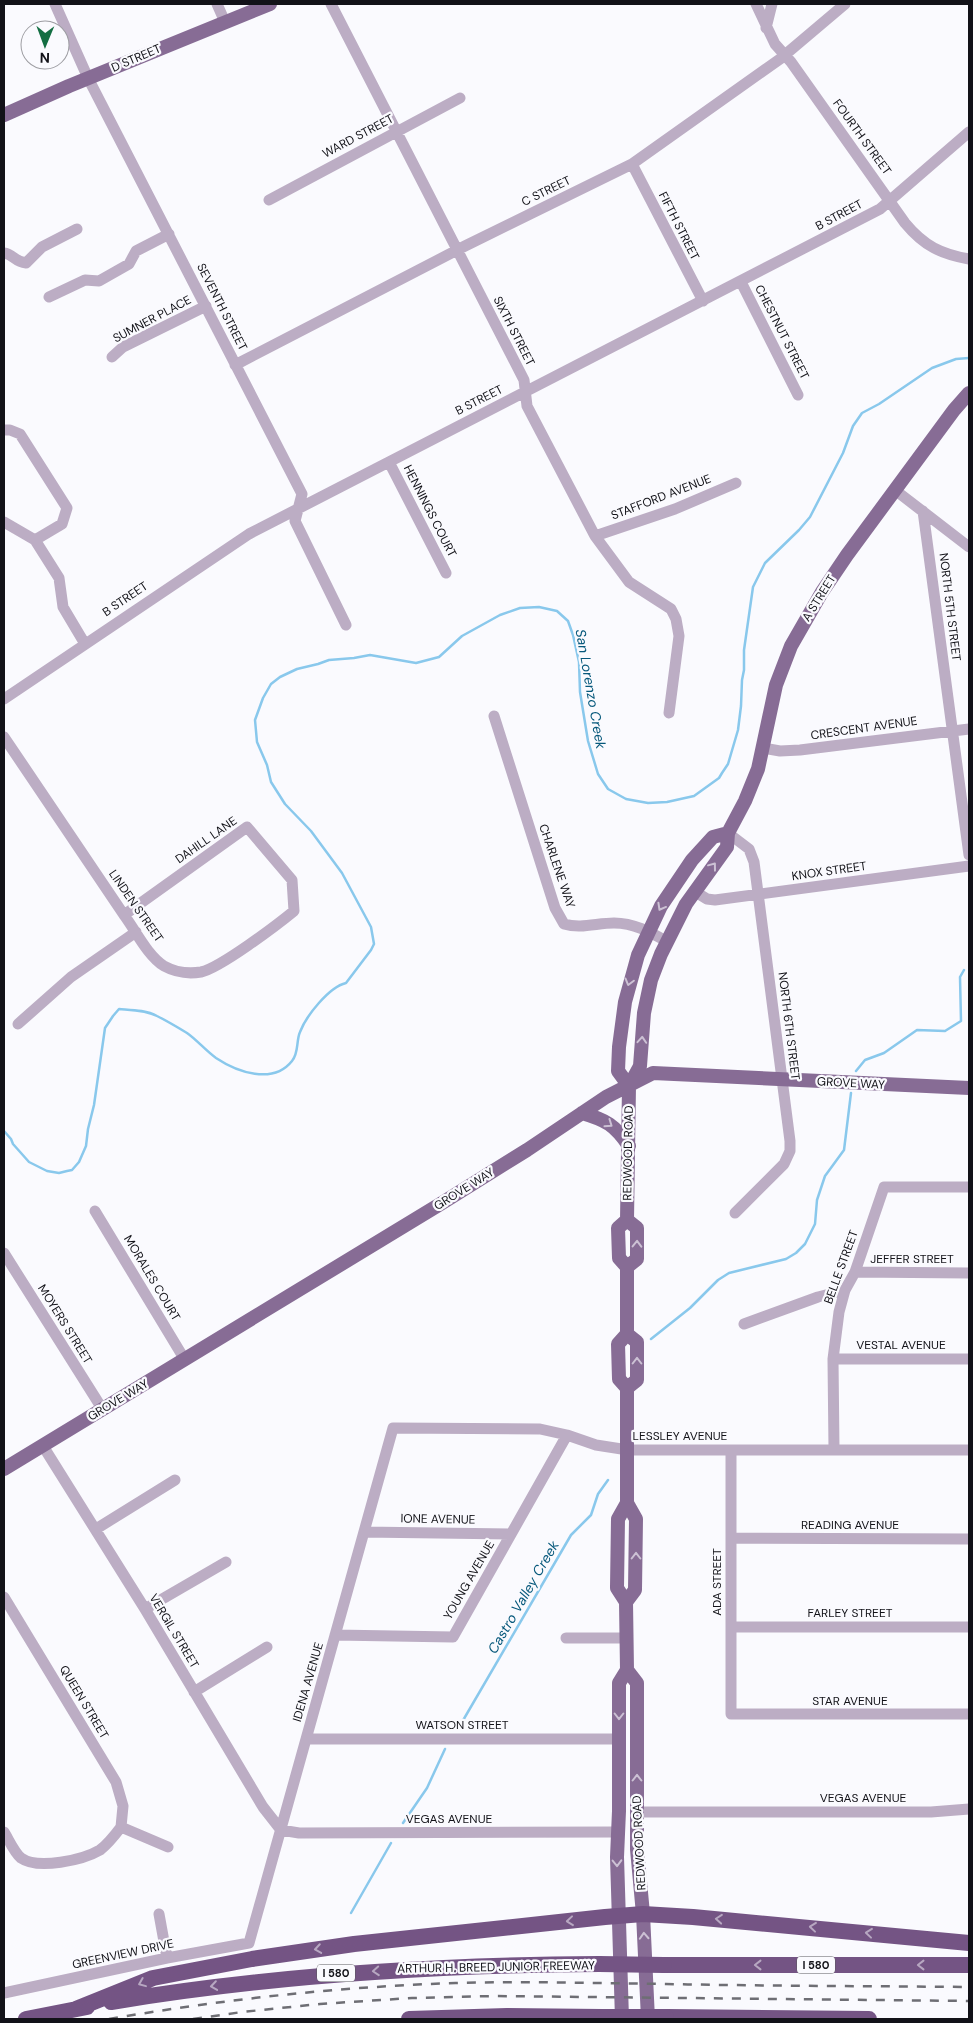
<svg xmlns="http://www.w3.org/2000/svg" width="973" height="2023" font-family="'DM Sans',sans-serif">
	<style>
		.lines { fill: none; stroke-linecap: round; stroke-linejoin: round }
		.stream { stroke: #89c8ec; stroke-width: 2.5 }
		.minor { stroke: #bcadc4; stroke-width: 11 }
		.major { stroke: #876c95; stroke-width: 14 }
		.highway { stroke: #745484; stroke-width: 16 }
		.rail { stroke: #6e6e74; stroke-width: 2.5; stroke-dasharray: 9 9; stroke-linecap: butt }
		.highway-bridge { stroke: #745484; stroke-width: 16 }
		.oneway { stroke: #ccc1d4 }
		.oneway2 { stroke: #b7a7c1 }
		.labels { text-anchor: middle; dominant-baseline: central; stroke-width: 4.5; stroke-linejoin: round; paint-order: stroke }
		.shield { fill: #fafafe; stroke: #58585d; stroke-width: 1 }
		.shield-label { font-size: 11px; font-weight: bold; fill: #121218 }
		.street-label { font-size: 12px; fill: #121218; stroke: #fafafe }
		.water-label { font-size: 14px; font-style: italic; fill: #06587b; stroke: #fafafe }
	</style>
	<rect width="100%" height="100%" fill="#fafafe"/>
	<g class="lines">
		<!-- stream -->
		<path class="stream" d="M856,1071L865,1060L884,1053L917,1030L945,1031L961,1021L960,977L964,970
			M4,1131L11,1139L13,1144L29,1162L47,1171L59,1173L67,1171L72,1170L79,1162L86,1146L88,1129L94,1105L105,1028L113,1016L119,1009C131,1010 146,1010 157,1016C167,1021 177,1027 187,1033C197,1040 205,1050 216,1058C237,1072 273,1085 292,1061C299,1053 296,1041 300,1032C306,1016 329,987 346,983L371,950L374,944L371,927L342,873L311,831L285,804L271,782L267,765L257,742L255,720L263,698L271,684L280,677L297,669L318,664L329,660L354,658L370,655L416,663L439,657L462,636L500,615L520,608L539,607L557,611L568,621L573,635L579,662L580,692L588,741L598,774L608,789L626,799L648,803L667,802L694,796L719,778L722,773L728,764L738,730L741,706L742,680L744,670V650L753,587L765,563L799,530L810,517L843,453L853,426L862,413L879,404L932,368L956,359L969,358
			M651,1339L690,1308L718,1280L729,1273L786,1259L796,1253L805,1244L815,1224L817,1200L825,1176L844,1150L851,1093
			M458,1729L571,1535L591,1515L598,1494L608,1480
			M403,1823L427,1788L445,1749
			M351,1913L391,1843"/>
		<!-- minor -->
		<path class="minor" d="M55,4L88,78L302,494L295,521L346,625
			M217,4L225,22
			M331,4L524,380L527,406L595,536L629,582L671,609L676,619L679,636L669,713
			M756,4L775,44L791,62L905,223C924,246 941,254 969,259
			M766,28L772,4
			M632,164L703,301
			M269,200L460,98
			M4,253C13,254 15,262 26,263L42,247L77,229
			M741,282L798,395
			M49,297L85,280L99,281L129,264L136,251L169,234
			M112,357L123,347L206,306
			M235,365L465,246L632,164L780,59L845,4
			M4,430H10L20,434L67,508L62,524L35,540L4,522
			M389,462L446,573
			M895,490L969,547
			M923,511L969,855
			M595,536L675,509L736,483
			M35,540L59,578L63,607L85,644
			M4,699L249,534L880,209L969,132
			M494,716L555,908L564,924C581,929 597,923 614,923C634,923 650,932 666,941
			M4,737L124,915C136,931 147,955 164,966C175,972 189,974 201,972C220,968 277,925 294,911L292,880L247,827L124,915
			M763,748L780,751L800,750L969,729
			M728,833L749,849L754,862L790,1141V1151L784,1164L735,1213
			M694,891L707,899L715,900L969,866
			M18,1024L71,977L136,932
			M95,1211L185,1360
			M4,1253L103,1410
			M855,1272L969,1273
			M744,1324L818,1297L845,1290
			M833,1359H969
			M43,1446L145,1609L263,1807L281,1830L299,1833L618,1832
			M834,1449L833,1359L839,1312L845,1290L855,1272L884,1187H969
			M731,1450V1714H969
			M96,1529L175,1480
			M364,1532L511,1534
			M731,1538L969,1539
			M4,1597L116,1782L123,1806L121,1827
			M145,1609L226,1562
			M731,1627H969
			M335,1635L453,1637L567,1435
			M566,1638H626
			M194,1692L267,1647
			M306,1739H619
			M637,1812H931L969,1809
			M121,1827L168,1847
			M4,1832C9,1840 14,1852 21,1858C38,1870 83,1860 100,1850C108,1844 115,1835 121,1827
			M159,1914L167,1958
			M4,1993L167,1958L249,1943L393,1428L540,1429L567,1435L596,1445L628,1450H969"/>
		<!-- major -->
		<path class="major" d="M4,115L69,86L270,4
			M629,1086L618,1071L619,1047L625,1002L638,955L661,906L692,860L713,837L728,833
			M582,1113C606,1120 615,1125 629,1146
			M627,1267L637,1259V1228L627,1220
			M627,1334L637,1342V1380L627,1388
			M4,1469L442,1203L527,1150L606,1097L653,1073L969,1088
			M627,1503L618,1519L617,1588L626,1602L627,1670L637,1683V1849L643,1914L648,2019
			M626,1602L635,1590L636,1519L627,1503V1388L619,1379L618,1344L627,1334V1267L619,1258L618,1228L627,1220L629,1086L640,1066L644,1013L651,980L661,954L686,904L727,847L728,833L745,801L758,769L776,685L791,646L822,592L847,555L954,410L969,393
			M622,2019L617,1857L619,1811V1683L627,1670"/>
		<!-- highway -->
		<path class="highway" d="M664,1965H969
			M111,2002C273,1975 435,1965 599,1964
			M76,2009L153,1978L252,1959L354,1944L605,1917L643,1914L693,1917L969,1943
			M666,2017L869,2019
			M26,2019L87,2007
			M409,2019L507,2016L602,2017"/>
		<!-- rail -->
		<path class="rail" d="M109,2019C209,2002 309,1990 410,1985C495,1980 580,1983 666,1984C767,1986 868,1986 969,1987
			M193,2019L242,2012L320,2004L412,1998L495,1996L969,2001"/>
		<!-- highway-bridge -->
		<path class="highway-bridge" d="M599,1964L664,1965
			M602,2017H666"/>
	</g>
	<!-- one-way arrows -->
	<defs><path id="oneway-chevron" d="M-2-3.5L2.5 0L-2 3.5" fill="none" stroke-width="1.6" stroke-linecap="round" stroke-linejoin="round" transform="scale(1.25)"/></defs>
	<g class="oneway">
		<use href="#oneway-chevron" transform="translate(713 866) rotate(-53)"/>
		<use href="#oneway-chevron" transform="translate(661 907) rotate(119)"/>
		<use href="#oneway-chevron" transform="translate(629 982) rotate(105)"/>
		<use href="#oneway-chevron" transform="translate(642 1040) rotate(-86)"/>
		<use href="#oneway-chevron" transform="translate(609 1124) rotate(35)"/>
		<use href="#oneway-chevron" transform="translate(637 1244) rotate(-89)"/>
		<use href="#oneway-chevron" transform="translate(637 1361) rotate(-90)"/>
		<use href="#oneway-chevron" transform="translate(636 1556) rotate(-90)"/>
		<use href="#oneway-chevron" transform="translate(619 1716) rotate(90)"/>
		<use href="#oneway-chevron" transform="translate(637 1778) rotate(-90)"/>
		<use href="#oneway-chevron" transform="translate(617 1863) rotate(89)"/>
		<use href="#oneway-chevron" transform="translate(644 1936) rotate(-93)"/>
	</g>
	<g class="oneway2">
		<use href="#oneway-chevron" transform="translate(719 1919) rotate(-175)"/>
		<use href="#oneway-chevron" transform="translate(570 1921) rotate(174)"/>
		<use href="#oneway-chevron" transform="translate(813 1927) rotate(-174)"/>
		<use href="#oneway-chevron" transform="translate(869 1933) rotate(-174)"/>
		<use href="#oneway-chevron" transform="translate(318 1949) rotate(171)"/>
		<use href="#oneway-chevron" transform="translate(758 1965) rotate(-180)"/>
		<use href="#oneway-chevron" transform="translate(921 1965) rotate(-180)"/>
		<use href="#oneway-chevron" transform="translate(376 1971) rotate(176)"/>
		<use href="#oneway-chevron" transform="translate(142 1983) rotate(158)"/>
		<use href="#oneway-chevron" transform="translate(214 1986) rotate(172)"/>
	</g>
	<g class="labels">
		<!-- shield labels -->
		<g class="shield">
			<rect x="797" y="1956.5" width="38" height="17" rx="4"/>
			<rect x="317" y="1964.5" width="38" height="17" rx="4"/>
		</g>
		<g class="shield-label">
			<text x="816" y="1965">I 580</text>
			<text x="336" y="1973">I 580</text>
		</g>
		<!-- street labels -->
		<g class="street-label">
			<text transform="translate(136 58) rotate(-23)">D STREET</text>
			<text transform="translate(358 136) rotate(-28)">WARD STREET</text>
			<text transform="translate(862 137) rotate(54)">FOURTH STREET</text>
			<text transform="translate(546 191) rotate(-26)">C STREET</text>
			<text transform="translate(839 215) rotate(-28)">B STREET</text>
			<text transform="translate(679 226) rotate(63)">FIFTH STREET</text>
			<text transform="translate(222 307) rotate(63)">SEVENTH STREET</text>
			<text transform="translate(152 319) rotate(-28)">SUMNER PLACE</text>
			<text transform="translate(514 331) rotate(63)">SIXTH STREET</text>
			<text transform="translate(782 332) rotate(63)">CHESTNUT STREET</text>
			<text transform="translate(479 400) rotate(-27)">B STREET</text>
			<text transform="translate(661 497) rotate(-21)">STAFFORD AVENUE</text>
			<text transform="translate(430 511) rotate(63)">HENNINGS COURT</text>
			<text transform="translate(819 598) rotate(-58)">A STREET</text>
			<text transform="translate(125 599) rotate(-34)">B STREET</text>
			<text transform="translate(950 607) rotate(83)">NORTH 5TH STREET</text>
			<text transform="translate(864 728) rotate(-8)">CRESCENT AVENUE</text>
			<text transform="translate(206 840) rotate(-35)">DAHILL LANE</text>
			<text transform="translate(557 866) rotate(71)">CHARLENE WAY</text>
			<text transform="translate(829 871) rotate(-8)">KNOX STREET</text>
			<text transform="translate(136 906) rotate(55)">LINDEN STREET</text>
			<text transform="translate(789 1026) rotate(83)">NORTH 6TH STREET</text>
			<text transform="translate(851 1083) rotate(3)">GROVE WAY</text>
			<text transform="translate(628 1153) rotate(-89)">REDWOOD ROAD</text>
			<text transform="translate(464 1189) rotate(-32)">GROVE WAY</text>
			<text x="912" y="1259">JEFFER STREET</text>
			<text transform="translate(841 1267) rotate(-70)">BELLE STREET</text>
			<text transform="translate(152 1278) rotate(59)">MORALES COURT</text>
			<text transform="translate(65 1324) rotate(58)">MOYERS STREET</text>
			<text x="901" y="1345">VESTAL AVENUE</text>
			<text transform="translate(118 1400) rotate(-31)">GROVE WAY</text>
			<text x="680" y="1436">LESSLEY AVENUE</text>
			<text transform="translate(438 1519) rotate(1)">IONE AVENUE</text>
			<text x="850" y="1525">READING AVENUE</text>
			<text transform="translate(469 1580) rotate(-60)">YOUNG AVENUE</text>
			<text transform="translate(717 1582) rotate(-90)">ADA STREET</text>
			<text x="850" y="1613">FARLEY STREET</text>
			<text transform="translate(174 1631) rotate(59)">VERGIL STREET</text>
			<text transform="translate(308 1682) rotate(-74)">IDENA AVENUE</text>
			<text x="850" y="1701">STAR AVENUE</text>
			<text transform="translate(84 1702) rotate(59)">QUEEN STREET</text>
			<text x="462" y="1725">WATSON STREET</text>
			<text x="863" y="1798">VEGAS AVENUE</text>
			<text x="449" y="1819">VEGAS AVENUE</text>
			<text transform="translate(639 1843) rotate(-93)">REDWOOD ROAD</text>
			<text transform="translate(123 1954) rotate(-12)">GREENVIEW DRIVE</text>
			<text transform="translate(496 1967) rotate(-1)">ARTHUR H. BREED JUNIOR FREEWAY</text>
		</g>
		<!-- water labels -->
		<g class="water-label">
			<text transform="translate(591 689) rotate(80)">San Lorenzo Creek</text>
			<text transform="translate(523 1597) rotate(-60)">Castro Valley Creek</text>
		</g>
	</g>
	<!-- border -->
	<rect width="973" height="2023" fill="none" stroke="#121218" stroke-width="10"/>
	<!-- north arrow -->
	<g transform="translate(45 45) rotate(181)"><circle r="24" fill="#fafafe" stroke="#9d9da2"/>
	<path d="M0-4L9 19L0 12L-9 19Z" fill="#136e42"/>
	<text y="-8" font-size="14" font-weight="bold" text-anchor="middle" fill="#121218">N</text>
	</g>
</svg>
